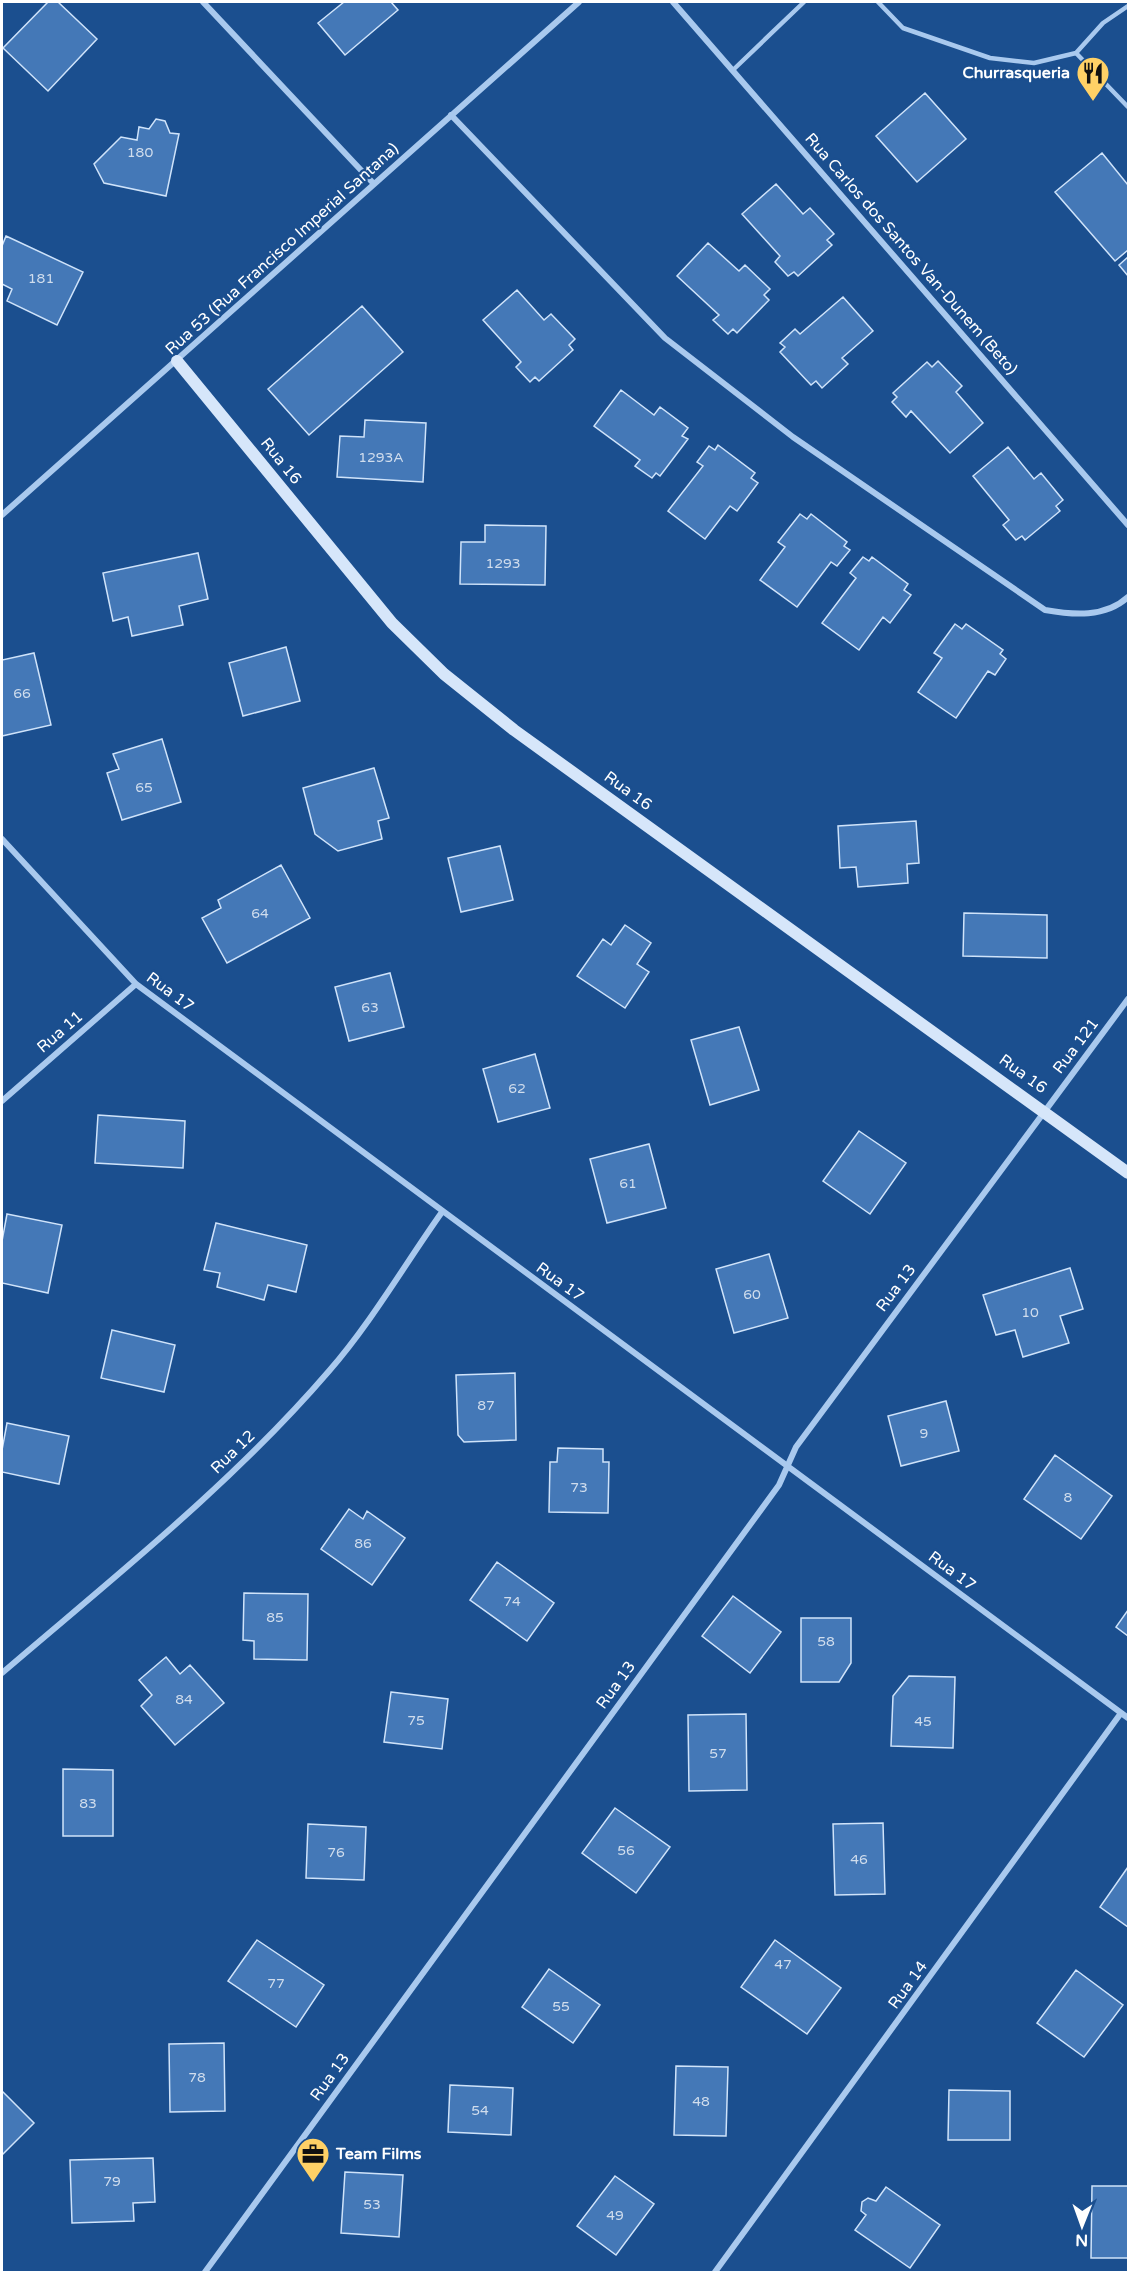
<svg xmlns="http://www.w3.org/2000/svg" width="1130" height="2274" font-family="'Varela Round',sans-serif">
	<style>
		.building { fill: #4478b7; stroke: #cfe3fa; stroke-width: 1.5 }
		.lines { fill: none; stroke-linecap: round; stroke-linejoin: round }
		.lane { stroke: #a9c9ee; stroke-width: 4.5 }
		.street { stroke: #a9c9ee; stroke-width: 6 }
		.secondary { stroke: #d6e6fa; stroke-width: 12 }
		.labels { text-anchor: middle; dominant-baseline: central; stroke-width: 4.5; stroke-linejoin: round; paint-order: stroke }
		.number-label { font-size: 14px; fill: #d0dded }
		.poi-label { font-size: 16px; font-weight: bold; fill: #fff; stroke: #1b4f8f; text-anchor: end }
		.street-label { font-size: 16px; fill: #fff; stroke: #1b4f8f }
	</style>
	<rect width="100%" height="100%" fill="#1b4f8f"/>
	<!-- building -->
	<path class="building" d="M48,2H58L97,39L48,91L3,48Z
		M344,2H391L398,10L345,55L318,23Z
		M925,93L966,139L917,182L876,136Z
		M156,119L165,121L170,133L179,134L166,196L104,183L94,164L121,137L137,140L139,127L149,129Z
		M1102,153L1128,185V250L1115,261L1055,192Z
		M776,184L803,214L810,208L834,234L827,240L832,245L798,276L794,272L788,276L775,262L780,256L742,214Z
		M6,236L83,272L57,325L7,301L12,289L2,284V246Z
		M708,243L739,271L745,265L770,289L764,295L769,300L737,333L733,329L728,334L713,320L719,315L677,276Z
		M1128,257V276L1119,265Z
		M517,290L544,320L551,314L575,339L569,345L573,350L539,381L535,377L530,382L516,367L521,362L483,320Z
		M843,297L873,331L842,358L848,364L822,388L816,381L811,385L780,352L785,347L780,343L795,329L800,334Z
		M362,306L403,352L309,435L268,389Z
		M938,361L962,386L956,392L983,423L950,453L911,411L906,417L892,402L897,397L893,393L927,362L932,367Z
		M621,390L654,415L660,407L688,428L682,436L688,439L660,476L656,473L652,478L635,466L640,460L594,426Z
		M365,420L426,423L423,482L337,477L340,436L364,437Z
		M718,445L755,473L751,478L758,483L737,511L730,506L705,539L668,511L703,466L697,462L709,446L715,450Z
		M1008,447L1034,479L1041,473L1063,500L1056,506L1060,511L1025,540L1022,536L1016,540L1003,525L1009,520L973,476Z
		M800,514L807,519L811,514L847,542L844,546L850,550L837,566L831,562L797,607L760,580L785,547L778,542Z
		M485,525L546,526L545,585L460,584L461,542H485Z
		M198,553L208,599L179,606L183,625L132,636L128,617L113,621L103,573Z
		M863,557L869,561L872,557L908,584L904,590L911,595L890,623L883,617L859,650L822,623L856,578L850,573Z
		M955,624L962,629L966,624L1003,650L1000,654L1006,659L995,675L988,671L956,718L918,692L942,658L934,653Z
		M286,647L300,701L243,716L229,663Z
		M34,653L51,725L2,736V660Z
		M162,739L181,802L122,820L107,773L119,769L113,754Z
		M374,768L389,818L378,821L382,839L338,851L315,834L303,788Z
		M916,821L919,863L907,864L908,883L858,887L856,867L840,868L838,826Z
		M500,846L513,900L461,912L448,858Z
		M281,865L310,918L227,963L202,918L221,908L218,900Z
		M964,913L1047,915V958L963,956Z
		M625,925L651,943L637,964L649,972L625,1008L577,976L603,939L611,945Z
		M390,973L404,1027L349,1041L335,987Z
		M739,1027L759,1090L710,1105L691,1040Z
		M535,1054L550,1108L498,1122L483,1069Z
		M98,1115L185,1121L183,1168L95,1163Z
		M859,1131L906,1163L870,1214L823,1181Z
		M649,1144L666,1208L607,1223L590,1159Z
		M7,1214L62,1225L48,1293L2,1283V1241Z
		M216,1223L307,1245L296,1292L268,1285L264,1300L217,1287L220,1273L204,1270Z
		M769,1254L788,1318L734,1333L716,1269Z
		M1070,1268L1083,1309L1060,1316L1069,1343L1023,1357L1015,1330L996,1335L983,1295Z
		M112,1330L175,1345L164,1392L101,1378Z
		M515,1373L516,1440L464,1442L458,1435L456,1375Z
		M946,1401L959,1451L901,1466L888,1416Z
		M7,1423L69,1436L59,1484L2,1472V1450Z
		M558,1448L603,1449V1462H609L608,1513L549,1512L550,1462H557Z
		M1055,1455L1112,1496L1081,1539L1024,1499Z
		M349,1509L363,1519L367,1511L405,1538L372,1585L321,1549Z
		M497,1562L554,1603L527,1641L470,1600Z
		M244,1593L308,1594L307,1660L254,1659V1641L243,1640Z
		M733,1596L781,1632L750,1673L702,1636Z
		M1128,1610V1636L1116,1627Z
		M801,1618H851V1663L839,1682H801Z
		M166,1657L180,1674L190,1665L224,1703L175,1745L141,1706L152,1695L139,1680Z
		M909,1676L955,1677L953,1748L891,1746L893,1696Z
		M391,1692L448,1699L442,1749L384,1742Z
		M746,1714L747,1790L689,1791L688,1715Z
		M63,1769L113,1770V1836H63Z
		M615,1808L670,1847L636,1893L582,1853Z
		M883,1823L885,1894L835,1895L833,1824Z
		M308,1824L366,1827L364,1880L306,1878Z
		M1128,1867V1927L1100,1907Z
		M257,1940L324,1985L296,2027L228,1981Z
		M775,1940L841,1988L807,2034L741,1987Z
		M549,1969L600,2005L573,2043L522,2007Z
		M1076,1970L1123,2005L1084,2057L1037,2023Z
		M224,2043L225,2111L170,2112L169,2044Z
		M676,2066L728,2067L726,2136L674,2135Z
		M450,2085L513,2088L511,2135L448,2132Z
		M949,2090L1010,2091V2140H948Z
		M2,2091L34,2123L2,2155Z
		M153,2158L155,2202L133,2203L134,2221L72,2223L70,2160Z
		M345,2172L403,2175L399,2237L341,2233Z
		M615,2176L654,2204L616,2255L577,2226Z
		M1092,2186H1128V2258H1091Z
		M886,2187L940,2225L910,2268L855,2230L866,2215L861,2211L862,2202L868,2198L876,2201Z"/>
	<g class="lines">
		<!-- lane -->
		<path class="lane" d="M878,2L903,28L990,58L1034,63L1076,53L1128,107
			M1076,53L1103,23L1128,6
			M733,70L804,2"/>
		<!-- street -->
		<path class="street" d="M203,2L374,184
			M673,2L1128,525
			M451,115L665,338L793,437L1045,610C1073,615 1105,618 1128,597
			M2,515L579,2
			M2,839L136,984L1128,1718
			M2,1101L136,984
			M2,1673C114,1577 232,1484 329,1371C371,1323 405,1264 442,1212
			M205,2272L779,1485L796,1447L1128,999
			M715,2272L1121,1713"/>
		<!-- secondary -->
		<path class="secondary" d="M177,361L392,623L444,674L514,730L1128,1173"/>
	</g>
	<!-- icons -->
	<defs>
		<symbol id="restaurant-pin" viewBox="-11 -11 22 30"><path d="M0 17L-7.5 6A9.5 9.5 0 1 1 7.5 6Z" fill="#ffd166" stroke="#1b4f8f"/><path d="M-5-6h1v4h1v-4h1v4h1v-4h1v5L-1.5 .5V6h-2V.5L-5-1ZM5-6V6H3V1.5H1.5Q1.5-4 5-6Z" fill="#111"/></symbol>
		<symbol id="office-pin" viewBox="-11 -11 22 30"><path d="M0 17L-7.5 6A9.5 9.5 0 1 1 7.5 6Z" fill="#ffd166" stroke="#1b4f8f"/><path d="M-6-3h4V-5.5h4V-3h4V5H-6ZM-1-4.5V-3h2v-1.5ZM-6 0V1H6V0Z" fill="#111"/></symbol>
	</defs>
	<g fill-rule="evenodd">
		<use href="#restaurant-pin" x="1074" y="54" width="38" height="52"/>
		<use href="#office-pin" x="294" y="2135" width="38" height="52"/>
	</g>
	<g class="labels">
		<!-- number labels -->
		<g class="number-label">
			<text x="140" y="152">180</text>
			<text x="41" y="278">181</text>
			<text x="381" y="457">1293A</text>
			<text x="503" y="563">1293</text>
			<text x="22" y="693">66</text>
			<text x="144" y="787">65</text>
			<text x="260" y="913">64</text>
			<text x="370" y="1007">63</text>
			<text x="517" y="1088">62</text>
			<text x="628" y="1183">61</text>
			<text x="752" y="1294">60</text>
			<text x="1030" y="1312">10</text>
			<text x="486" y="1405">87</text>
			<text x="924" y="1433">9</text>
			<text x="579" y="1487">73</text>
			<text x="1068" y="1497">8</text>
			<text x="363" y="1543">86</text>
			<text x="512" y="1601">74</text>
			<text x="275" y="1617">85</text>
			<text x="826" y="1641">58</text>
			<text x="184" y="1699">84</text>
			<text x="416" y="1720">75</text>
			<text x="923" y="1721">45</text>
			<text x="718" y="1753">57</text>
			<text x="88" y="1803">83</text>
			<text x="626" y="1850">56</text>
			<text x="336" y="1852">76</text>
			<text x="859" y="1859">46</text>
			<text x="783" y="1964">47</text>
			<text x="276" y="1983">77</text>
			<text x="561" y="2006">55</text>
			<text x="197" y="2077">78</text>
			<text x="701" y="2101">48</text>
			<text x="480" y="2110">54</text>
			<text x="112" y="2181">79</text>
			<text x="372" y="2204">53</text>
			<text x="615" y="2215">49</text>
		</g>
		<!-- poi labels -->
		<g class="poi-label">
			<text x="1070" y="73">Churrasqueria</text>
			<text x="336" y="2154" text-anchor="start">Team Films</text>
		</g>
		<!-- street labels -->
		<g class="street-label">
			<text transform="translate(282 249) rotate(-42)">Rua 53 (Rua Francisco Imperial Santana)</text>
			<text transform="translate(911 254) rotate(49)">Rua Carlos dos Santos Van-Dunem (Beto)</text>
			<text transform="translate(281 461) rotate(51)">Rua 16</text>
			<text transform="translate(628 791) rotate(36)">Rua 16</text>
			<text transform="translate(170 992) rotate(37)">Rua 17</text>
			<text transform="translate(60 1032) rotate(-41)">Rua 11</text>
			<text transform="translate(1076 1046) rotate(-53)">Rua 121</text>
			<text transform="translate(1023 1074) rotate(36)">Rua 16</text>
			<text transform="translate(560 1282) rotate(36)">Rua 17</text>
			<text transform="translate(896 1288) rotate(-53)">Rua 13</text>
			<text transform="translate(233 1452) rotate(-44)">Rua 12</text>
			<text transform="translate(952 1571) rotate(37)">Rua 17</text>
			<text transform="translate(616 1685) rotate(-54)">Rua 13</text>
			<text transform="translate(908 1985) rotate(-54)">Rua 14</text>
			<text transform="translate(330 2077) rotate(-54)">Rua 13</text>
		</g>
	</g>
	<!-- border -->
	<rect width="1130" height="2274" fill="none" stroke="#ffffff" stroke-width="6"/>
	<!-- north arrow -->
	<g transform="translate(1082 2226) rotate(181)" stroke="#1b4f8f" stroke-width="4.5" paint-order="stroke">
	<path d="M0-4.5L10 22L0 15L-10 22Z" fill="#ffffff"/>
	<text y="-9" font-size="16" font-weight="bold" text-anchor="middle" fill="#ffffff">N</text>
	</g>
</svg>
